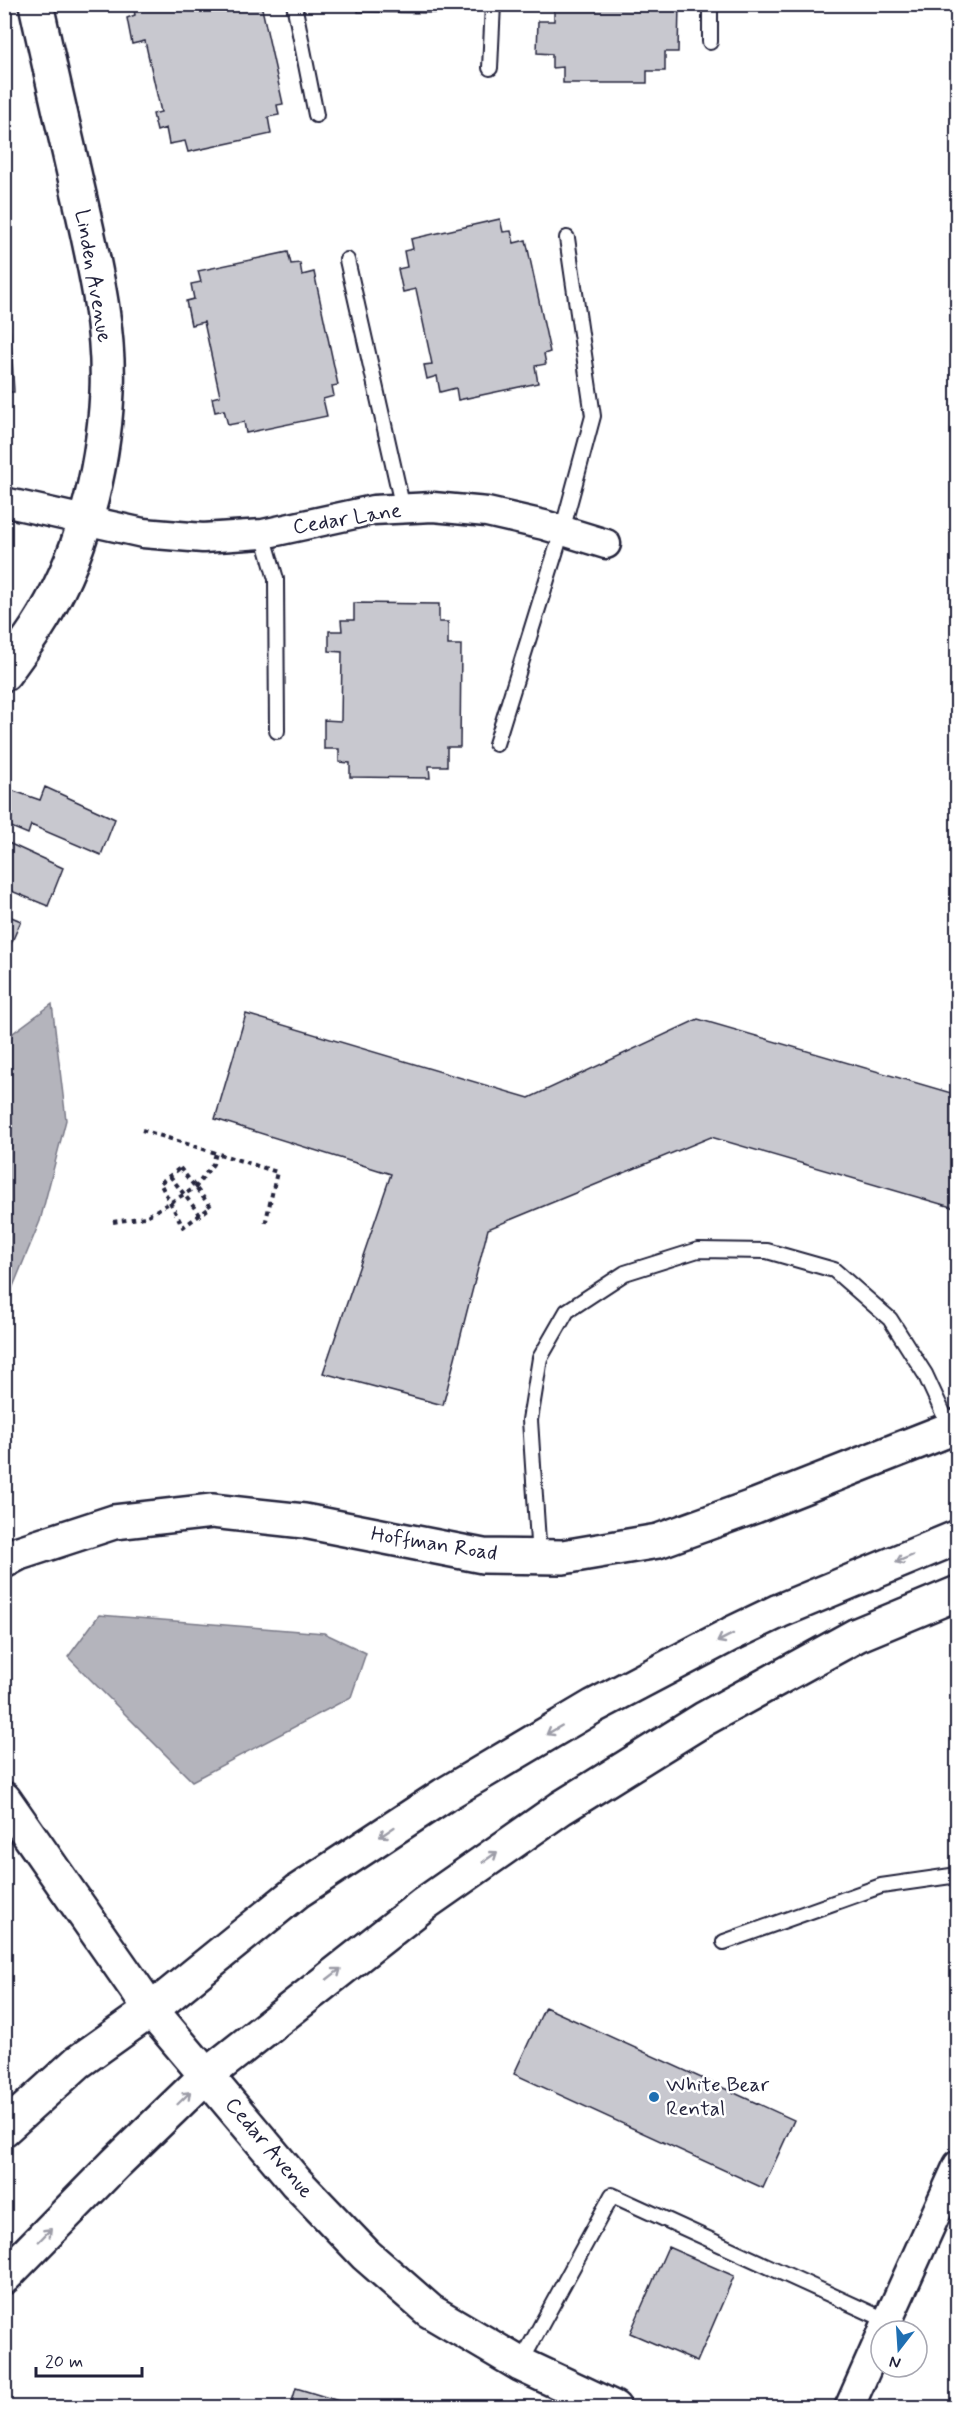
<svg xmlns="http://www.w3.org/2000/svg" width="962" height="2412" font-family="Mynerve,sans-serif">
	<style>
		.water { fill: #b4b4bc; stroke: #7a7a88; stroke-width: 1.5 }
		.building { fill: #c8c8cf; stroke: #22223b; stroke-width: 1.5 }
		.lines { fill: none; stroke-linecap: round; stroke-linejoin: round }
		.lane-casing { stroke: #22223b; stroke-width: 18 }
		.street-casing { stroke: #22223b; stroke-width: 33 }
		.secondary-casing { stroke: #22223b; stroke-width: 38 }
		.primary-casing { stroke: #22223b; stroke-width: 38 }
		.path { stroke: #22223b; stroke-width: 4; stroke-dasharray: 4.5 4.5; stroke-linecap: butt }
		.lane { stroke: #fff; stroke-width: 14 }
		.street { stroke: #fff; stroke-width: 28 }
		.secondary { stroke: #fff; stroke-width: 33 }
		.primary { stroke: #fff; stroke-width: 33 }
		.oneway { stroke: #9c9ca7 }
		.poi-dot { fill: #1f6fb2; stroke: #fff; stroke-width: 2 }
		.labels { text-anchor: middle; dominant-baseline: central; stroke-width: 5; stroke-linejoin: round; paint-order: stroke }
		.street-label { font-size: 21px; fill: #22223b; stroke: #fff }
		.poi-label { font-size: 21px; fill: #22223b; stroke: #fff; text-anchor: start }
	</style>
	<rect width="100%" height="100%" fill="#fff"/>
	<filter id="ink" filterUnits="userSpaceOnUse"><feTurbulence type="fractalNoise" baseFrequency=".0167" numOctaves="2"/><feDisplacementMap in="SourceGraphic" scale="12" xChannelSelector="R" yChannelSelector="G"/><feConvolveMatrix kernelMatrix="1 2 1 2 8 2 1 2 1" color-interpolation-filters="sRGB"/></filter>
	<g filter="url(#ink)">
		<!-- water -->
		<path class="water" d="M52,1004L66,1120L40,1221L5,1306V1039Z
			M99,1615L324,1633L366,1653L351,1697L192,1781L68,1657Z"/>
		<!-- building -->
		<path class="building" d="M133,4H261L283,104L277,105L279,115L268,117L271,134L188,152L185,141L169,144L166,128L157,131L153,114L161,112L145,41L132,44L127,18L135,15Z
			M358,4H444V13L358,12Z
			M554,4H679L678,52H665V71H647V83H563V67L552,68V54L537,53L538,21H554Z
			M500,219L503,232L511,231L514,243L526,240L550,352L544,354L546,364L535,366L538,383L458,400L456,388L440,392L437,376L427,379L424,365L432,364L416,289L403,292L398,269L407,267L404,251L413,249L411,239Z
			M288,252L291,264L300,263L302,275L314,272L338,385L332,386L334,396L323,399L327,416L246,433L244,422L228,425L224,410L215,412L212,398L220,396L204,322L191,325L186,301L194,299L191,284L201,282L198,271Z
			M4,308H9L14,392H4Z
			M354,603L439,604V622H448V645H461L460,747H447V766H429L430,778L350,777V763L339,762V749H324V720L341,721L342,652L329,651V631H342L341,620H354Z
			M45,787L115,819L101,855L31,825L28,834L4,824V801L8,789L40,800Z
			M4,841L63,868L48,906L4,888Z
			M4,914L21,921L4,960Z
			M246,1014L529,1098L698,1019L958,1095V1209L711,1137L488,1229L443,1405L323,1373L391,1174L215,1119Z
			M545,2007L794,2120L763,2188L514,2074Z
			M668,2247L734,2276L697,2362L630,2333Z
			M296,2388L362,2408H290Z"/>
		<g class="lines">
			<defs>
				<path id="lane" d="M294,4L316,115
					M710,42V4
					M490,68L493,4
					M347,260L403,509
					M263,534L276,579L277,731
					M496,744L562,531L593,416L567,238
					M539,1557L530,1420L540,1358L567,1311L625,1273L698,1250L767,1251L834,1270L890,1319L925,1374L950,1428
					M724,1942L881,1886L958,1875
					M520,2364L612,2195L888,2321"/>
				<path id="street" d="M4,502L143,533L203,538L263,534L373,510L433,507L487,512L544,525L606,544
					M883,2331L958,2165
					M849,2408L881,2336"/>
				<path id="secondary" d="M4,674C15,659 26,644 36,629C81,560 103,474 107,392C110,327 94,263 80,199C65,134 50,69 36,4
					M4,1561L19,1553L114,1522L212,1511L304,1521L483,1556L563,1557L658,1541L755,1506L958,1426
					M4,1799L151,2010L296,2182L366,2255L430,2311L520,2364L614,2408"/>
				<path id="primary" d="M4,2129L78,2062L151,2010L298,1891L444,1795L594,1706L731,1634L779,1611L958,1537
					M4,2277L116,2163L207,2075L424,1904L561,1808L704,1719L857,1635L958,1593"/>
			</defs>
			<!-- lane casing -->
			<use href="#lane" class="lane-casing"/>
			<!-- street casing -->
			<use href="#street" class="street-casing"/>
			<!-- secondary casing -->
			<use href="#secondary" class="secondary-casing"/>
			<!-- primary casing -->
			<use href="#primary" class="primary-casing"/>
			<!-- path -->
			<path class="path" d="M142,1130L277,1172L265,1225
				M180,1168L211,1207L183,1227L160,1183Z
				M170,1176L200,1215
				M113,1222L145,1217L195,1188L213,1164L216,1153"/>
			<!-- lane -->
			<use href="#lane" class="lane"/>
			<!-- street -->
			<use href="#street" class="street"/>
			<!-- secondary -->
			<use href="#secondary" class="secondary"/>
			<!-- primary -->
			<use href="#primary" class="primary"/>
		</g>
		<!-- one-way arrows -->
		<defs><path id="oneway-shaft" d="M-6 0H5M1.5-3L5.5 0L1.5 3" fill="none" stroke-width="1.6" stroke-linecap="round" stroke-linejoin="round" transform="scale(1.5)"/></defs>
		<g class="oneway">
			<use href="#oneway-shaft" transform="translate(904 1559) rotate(157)"/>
			<use href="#oneway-shaft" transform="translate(725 1638) rotate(153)"/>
			<use href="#oneway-shaft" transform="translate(554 1730) rotate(150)"/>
			<use href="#oneway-shaft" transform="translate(387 1832) rotate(146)"/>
			<use href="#oneway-shaft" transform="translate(490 1857) rotate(-35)"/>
			<use href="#oneway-shaft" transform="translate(334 1974) rotate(-38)"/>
			<use href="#oneway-shaft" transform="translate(184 2098) rotate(-44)"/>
			<use href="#oneway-shaft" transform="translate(45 2235) rotate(-46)"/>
		</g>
	</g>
	<!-- markers -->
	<circle class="poi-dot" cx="654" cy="2097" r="6"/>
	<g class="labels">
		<!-- street labels -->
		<g class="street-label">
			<text transform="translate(93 276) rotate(80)">Linden Avenue</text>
			<text transform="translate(347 519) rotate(-9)">Cedar Lane</text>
			<text transform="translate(434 1544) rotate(9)">Hoffman Road</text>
			<text transform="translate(269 2148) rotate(50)">Cedar Avenue</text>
		</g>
		<!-- poi labels -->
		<g class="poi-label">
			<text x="666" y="2085">White Bear<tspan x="666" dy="24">Rental</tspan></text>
		</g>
	</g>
	<!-- margin -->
	<rect width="962" height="2412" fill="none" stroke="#fff" stroke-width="24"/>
	<rect x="12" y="12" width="938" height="2388" fill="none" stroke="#22223b" stroke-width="2" filter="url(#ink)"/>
	<!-- north arrow -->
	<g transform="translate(899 2349) rotate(197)"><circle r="28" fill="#ffffff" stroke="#a7a7b1" stroke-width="1.5"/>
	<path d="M0-4.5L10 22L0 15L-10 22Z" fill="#1f6fb2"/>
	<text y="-9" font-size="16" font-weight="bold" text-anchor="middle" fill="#22223b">N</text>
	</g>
	<!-- scale -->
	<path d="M36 2367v9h106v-9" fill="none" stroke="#22223b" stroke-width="3"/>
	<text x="45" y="2367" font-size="18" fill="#22223b" stroke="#ffffff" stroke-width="4.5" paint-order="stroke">20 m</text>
</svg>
